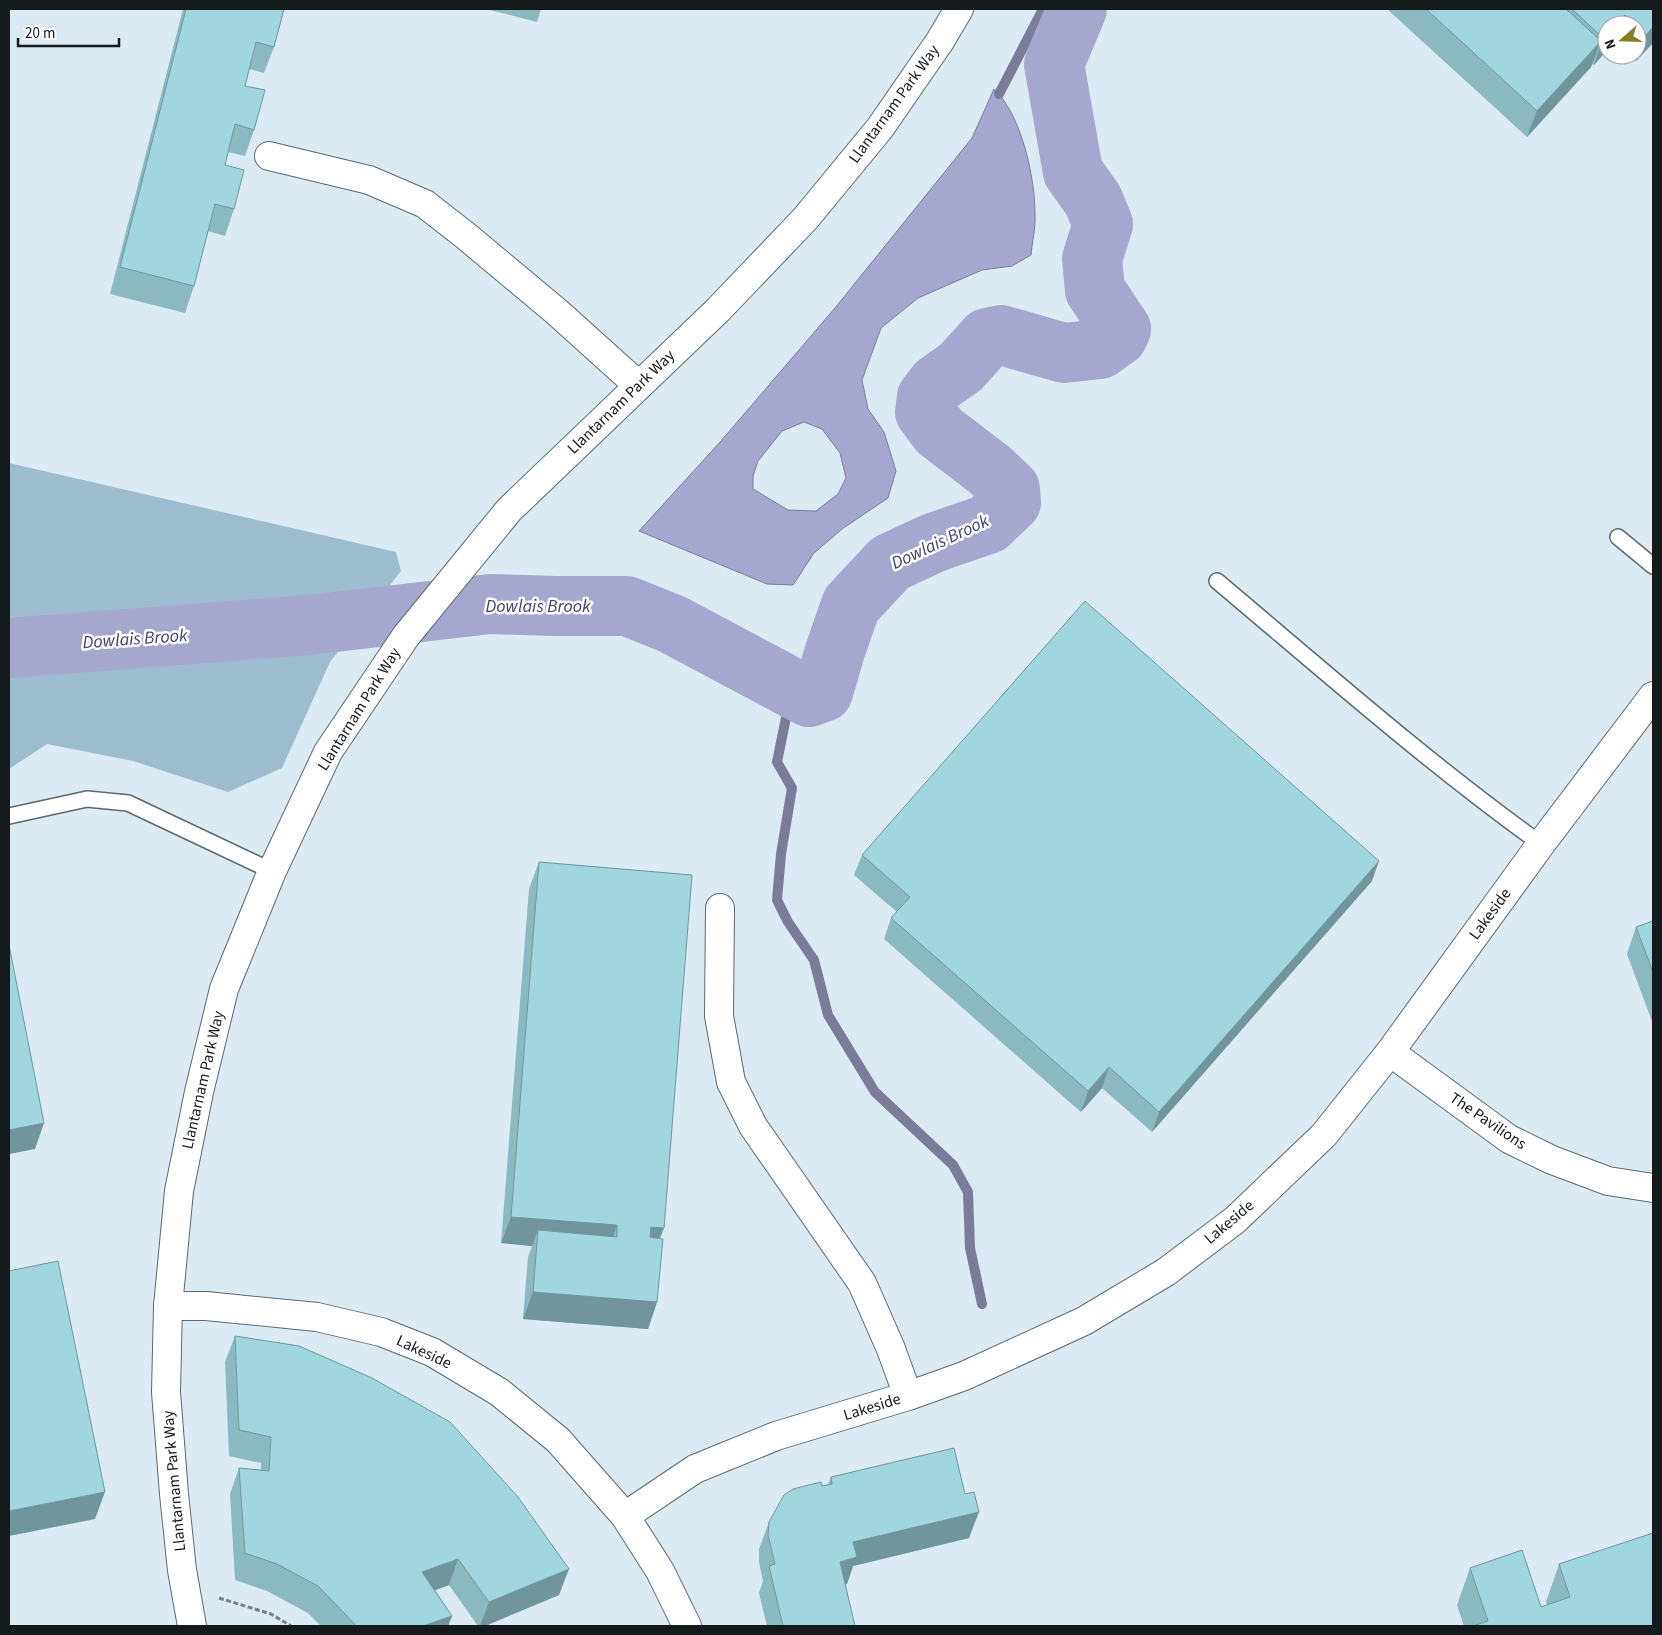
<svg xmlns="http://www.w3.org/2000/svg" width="1662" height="1635" font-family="'Source Sans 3',sans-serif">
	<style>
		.green { fill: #9dbdce }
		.water { fill: #a6a7cf; stroke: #7a7c99; fill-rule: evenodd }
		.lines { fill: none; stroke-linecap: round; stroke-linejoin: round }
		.stream { stroke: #7a7c99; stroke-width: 10 }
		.river { stroke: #a6a7cf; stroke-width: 60 }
		.service-casing { stroke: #5c6971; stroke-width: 18 }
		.minor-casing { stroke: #5c6971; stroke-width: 30 }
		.tertiary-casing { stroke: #5c6971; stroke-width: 30 }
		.path { stroke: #778187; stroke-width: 3; stroke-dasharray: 5 2.5; stroke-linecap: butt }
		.service { stroke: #fff; stroke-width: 15 }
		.minor { stroke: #fff; stroke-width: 28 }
		.tertiary { stroke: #fff; stroke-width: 28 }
		.wall { fill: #8ab9c0 }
		.shaded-wall { fill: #70969c }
		.building { fill: #a0d7df; stroke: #70969c }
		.labels { text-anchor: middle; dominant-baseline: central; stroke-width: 5; stroke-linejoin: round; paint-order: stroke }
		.street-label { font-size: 16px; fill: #14191c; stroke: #fff }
		.water-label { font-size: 18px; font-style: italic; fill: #413e73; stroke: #fff }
	</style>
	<rect width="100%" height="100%" fill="#dbeaf3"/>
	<!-- green -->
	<path class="green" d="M9,463L396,552L401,571L330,662L282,768L228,792L133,761L47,744L9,769Z"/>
	<!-- water -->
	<path class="water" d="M994,89C1021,114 1035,177 1035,213C1036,227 1032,242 1031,255L1012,266L982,270L918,298L881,328L862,380L868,409L884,432L896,471L888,498L842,529L814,553L793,585L767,584L639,531L721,441L835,308L972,138ZM804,422L822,429L840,453L846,478L838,494L816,511L788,510L753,489V476L758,461L782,431Z"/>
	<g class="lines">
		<!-- stream -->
		<path class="stream" d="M999,94L1043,9
			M792,688L777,762L792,788L781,854L777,900L788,922L814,960L828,1015L875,1092L953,1165L968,1192L970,1248L982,1304"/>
		<!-- river -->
		<path class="river" d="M9,648L309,625L490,604L555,606H627L672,624L809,697L823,692L835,651L851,605L890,563L933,543L988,524L1011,502L1010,489L990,470L939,431L925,412L927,397L937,384L961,367L987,338L1001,335L1064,353L1100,349L1118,336L1121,329L1095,290L1092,259L1103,224L1093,200L1073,172L1054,64L1077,9"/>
		<defs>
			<path id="service" d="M1618,537L1653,566
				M1217,581C1323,670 1428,763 1541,844
				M9,816L87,799L128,803L272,871"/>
			<path id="minor" d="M269,156L369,180L425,204L466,236L557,312L638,385
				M720,908L719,1016L731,1082L753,1126L862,1283L891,1349L908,1396
				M1390,1052L1509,1139L1552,1160L1608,1181L1653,1188
				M168,1306H206L317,1317L381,1332L432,1352L499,1392L558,1440L625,1516L660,1571L687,1626
				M625,1516L695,1469L776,1436L908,1396L964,1376L1084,1321L1166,1272L1235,1220L1324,1135L1390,1052L1541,844L1653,696"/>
			<path id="tertiary" d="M192,1626L182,1570L174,1494L166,1392L168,1306L179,1191L199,1092L224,989L272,871L328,752L406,636L509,510L718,310L805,219L880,128L940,41L959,9"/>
		</defs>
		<!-- service casing -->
		<use href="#service" class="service-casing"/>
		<!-- minor casing -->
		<use href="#minor" class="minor-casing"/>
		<!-- tertiary casing -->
		<use href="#tertiary" class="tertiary-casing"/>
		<!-- path -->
		<path class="path" d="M219,1598L271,1614L291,1626"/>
		<!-- service -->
		<use href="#service" class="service"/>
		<!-- minor -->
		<use href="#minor" class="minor"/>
		<!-- tertiary -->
		<use href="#tertiary" class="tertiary"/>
	</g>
	<!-- wall -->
	<path class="wall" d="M183,9H284L274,47L264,73L249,69L245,86L254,130L245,156L228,152L225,165L234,209L225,236L208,231L194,286L185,313L110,294Z
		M486,9H541L537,22Z
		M1387,9H1653V43L1636,61L1629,55H1637V25H1607V50L1594,65L1592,64L1591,67L1527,137Z
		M862,855L1372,881L1152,1132L1102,1088L1081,1112L884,939L891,918L897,912L854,875Z
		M539,862L660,1238L657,1302L648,1329L523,1319L528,1257L532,1246L501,1243L529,889Z
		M1653,921V1024L1627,954L1636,927Z
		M235,1336L559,1595L485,1626H478L449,1585L435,1590L452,1616L448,1626H321L308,1613L267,1591L235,1580L230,1494L239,1468L261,1470V1463L229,1456L225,1362Z
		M831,1477L969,1538L853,1566L847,1584H845L855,1626H767L759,1593L763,1581L759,1562V1549L769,1522L822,1486L828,1484Z
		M1559,1564L1653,1626H1464L1457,1605L1470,1568L1541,1607L1547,1605L1546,1602Z"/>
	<!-- shaded-wall -->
	<path class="shaded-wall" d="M1625,15L1621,25H1615Z
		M1653,27V43L1636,61L1646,35Z
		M1607,34V50L1594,65L1603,38Z
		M1601,41L1591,67L1527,137L1537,111Z
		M1379,861L1372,881L1152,1132L1159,1112Z
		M1109,1067L1102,1088L1081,1112L1088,1091Z
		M44,1123L35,1149L9,1154V1130Z
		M511,1217L617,1225L608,1252L538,1230L532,1246L501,1243Z
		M651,1227L664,1228L654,1254L641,1253Z
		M533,1292L657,1302L648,1329L523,1319Z
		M105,1492L95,1519L9,1536V1511Z
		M979,1512L969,1538L853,1566L847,1584L830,1588L840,1562L853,1542Z
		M458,1559L449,1585L412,1599L422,1572Z
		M569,1569L559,1595L485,1626H480L489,1602Z
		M452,1616L448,1626H423Z"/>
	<!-- building -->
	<path class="building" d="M186,9H284L274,47L256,42L245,86L265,90L254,130L235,124L225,165L244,170L234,209L215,204L194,286L120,267Z
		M1426,9H1566L1601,41L1537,111Z
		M1572,9H1653V27L1646,35L1637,27V25H1635L1625,15L1615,25H1607V34L1603,38Z
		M1085,601L1379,861L1159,1112L1109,1067L1088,1091L891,918L910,897L862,855Z
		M539,862L692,875L664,1228L651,1227L650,1237L663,1239L657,1302L533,1292L538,1230L617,1237V1225L511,1217Z
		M1653,921V972L1636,927Z
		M9,945L44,1123L9,1130Z
		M58,1261L105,1492L9,1511V1271Z
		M235,1336L299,1346L372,1378L450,1422L518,1497L569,1569L489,1602L458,1559L422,1572L452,1616L423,1626H356L346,1615L318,1586L277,1564L245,1553L239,1468L269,1471L271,1437L239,1430Z
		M954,1448L965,1494L974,1492L979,1512L853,1542L857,1557L840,1562L855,1626H783L769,1566L775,1564L768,1535L769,1522L784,1495L793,1489L821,1482L822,1486L832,1484L831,1477Z
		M1653,1533V1626H1473L1488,1621L1470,1568L1522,1550L1541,1607L1570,1597L1559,1564Z"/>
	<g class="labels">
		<!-- street labels -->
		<g class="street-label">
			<text transform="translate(894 104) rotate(-54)">Llantarnam Park Way</text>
			<text transform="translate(621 402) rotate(-44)">Llantarnam Park Way</text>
			<text transform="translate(359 709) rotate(-58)">Llantarnam Park Way</text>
			<text transform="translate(1490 914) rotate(-54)">Lakeside</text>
			<text transform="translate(203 1080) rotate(-77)">Llantarnam Park Way</text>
			<text transform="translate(1488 1121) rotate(34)">The Pavilions</text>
			<text transform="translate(1229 1222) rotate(-40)">Lakeside</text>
			<text transform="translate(424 1352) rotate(25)">Lakeside</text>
			<text transform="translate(872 1407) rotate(-17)">Lakeside</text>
			<text transform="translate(174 1481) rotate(-95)">Llantarnam Park Way</text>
		</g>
		<!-- water labels -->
		<g class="water-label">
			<text transform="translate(940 542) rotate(-25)">Dowlais Brook</text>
			<text x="538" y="606">Dowlais Brook</text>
			<text transform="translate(135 639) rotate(-4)">Dowlais Brook</text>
		</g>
	</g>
	<!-- border -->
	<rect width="1662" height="1635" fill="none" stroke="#14191c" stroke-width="20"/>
	<!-- north arrow -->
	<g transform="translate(1622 40) rotate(250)"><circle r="24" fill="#ffffff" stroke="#a1a3a4"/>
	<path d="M0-4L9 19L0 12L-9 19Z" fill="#837e25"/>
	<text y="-8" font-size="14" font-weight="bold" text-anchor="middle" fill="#14191c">N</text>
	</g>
	<!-- scale -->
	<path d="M18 38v8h101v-8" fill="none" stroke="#14191c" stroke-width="2.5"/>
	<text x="25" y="38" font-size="15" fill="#14191c" stroke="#ffffff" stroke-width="4" paint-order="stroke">20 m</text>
</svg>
